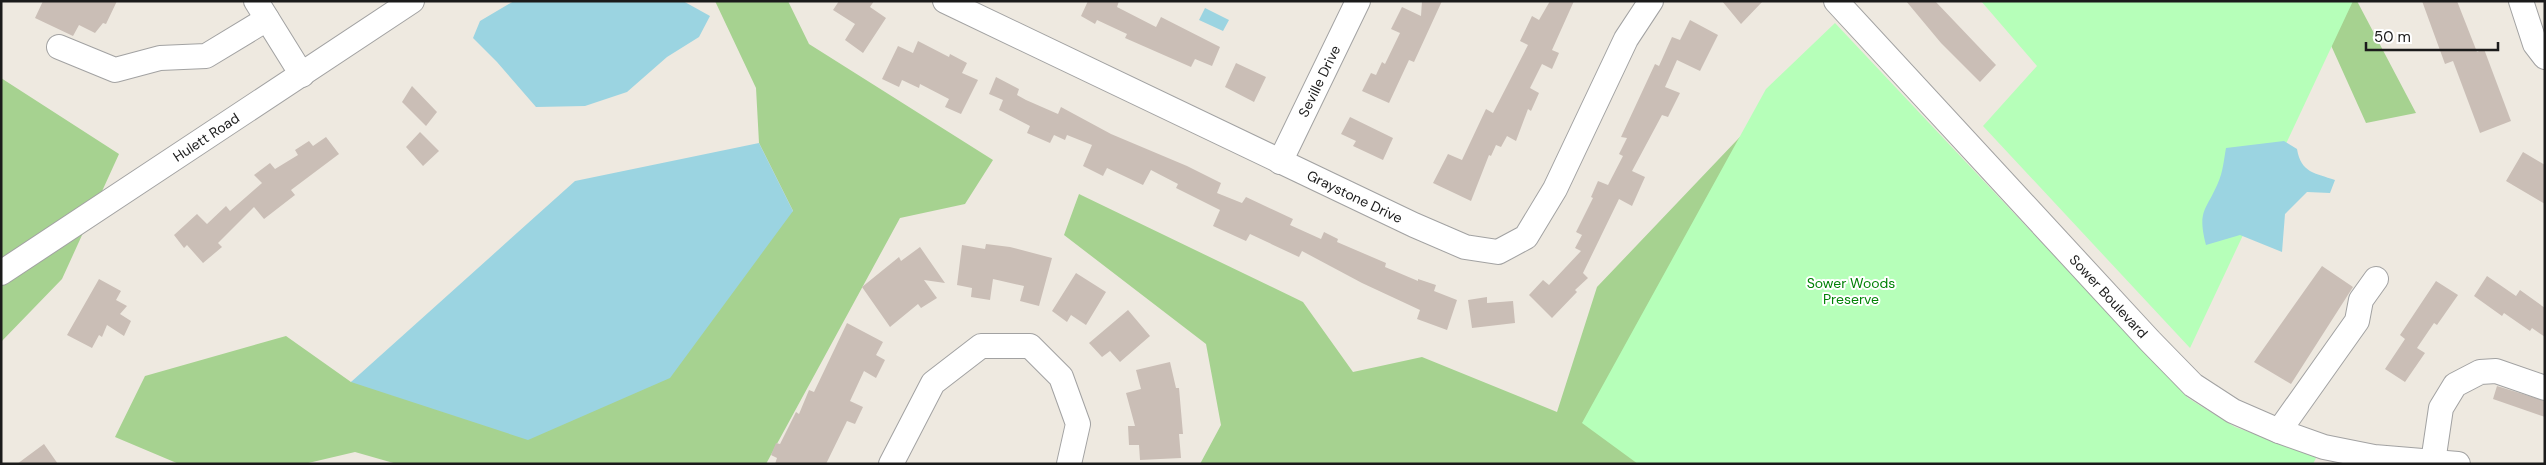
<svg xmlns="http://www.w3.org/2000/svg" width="2546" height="465" font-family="'DM Sans',sans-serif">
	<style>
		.forest { fill: #a6d290 }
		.park { fill: #b6ffb9 }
		.water { fill: #9bd4e1 }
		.building { fill: #cabeb6 }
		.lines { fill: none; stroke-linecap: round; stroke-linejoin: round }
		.minor-casing { stroke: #a2a2a2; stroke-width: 26 }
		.minor { stroke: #fff; stroke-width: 24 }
		.labels { text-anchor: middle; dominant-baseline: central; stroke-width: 4; stroke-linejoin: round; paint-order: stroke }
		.street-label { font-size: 14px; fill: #1b1b1b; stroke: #fff }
		.park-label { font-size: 14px; fill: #018206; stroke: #fff }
	</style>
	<rect width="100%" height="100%" fill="#eee9e0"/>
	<!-- forest -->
	<path class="forest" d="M715,1H788L809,44L993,160L965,204L900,218L766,464H397L355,452L304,464H179L115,437L145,376L286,336L351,382L793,211L759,143L756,88Z
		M2311,1H2357L2416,113L2366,123Z
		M1,78L119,154L62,279L1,342Z
		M1778,97L2137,396L2264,464H1200L1221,425L1206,344L1064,235L1079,194L1303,302L1353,372L1422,357L1557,412L1597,287Z"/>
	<!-- park -->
	<path class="park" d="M1981,1H2353L2190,348L1983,126L2037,66Z
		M1835,23L2188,398L2235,427L2317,456L2313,464H1638L1582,423L1766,89Z"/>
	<!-- water -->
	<path class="water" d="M514,1H683L710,16L699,37L667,57L627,92L585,106L536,107L497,62L473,38L480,21Z
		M1205,8L1229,20L1223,31L1199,20Z
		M2284,141L2297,149C2301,173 2315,173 2335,180L2330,193L2307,192L2285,214L2282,252L2240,235L2206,245C2197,210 2206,211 2218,183C2223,172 2224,159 2226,148Z
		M759,143L793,211L670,378L528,440L351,382L575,181Z"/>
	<!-- building -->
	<path class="building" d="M43,1H117L106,24L103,23L95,33L79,25L73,36L35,18Z
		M839,1H874L870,7L886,18L863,53L845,40L855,24L833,10Z
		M1088,1H1119L1117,7L1156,27L1161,17L1220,47L1212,66L1195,59L1191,67L1125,38L1127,34L1097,20L1095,24L1081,16Z
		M1422,1H1442L1414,62L1409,60L1389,103L1362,91L1371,73L1376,75L1382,62L1385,64L1400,33L1391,29L1402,7L1421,16Z
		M1550,1H1574L1552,50L1559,53L1552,69L1542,64L1530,88L1539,93L1531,111L1528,109L1516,141L1507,136L1501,147L1496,145L1491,156L1489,155L1471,201L1433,183L1448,154L1462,160L1486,109L1493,113L1528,45L1520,41L1532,16L1539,20Z
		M1722,1H1763L1741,24Z
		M1906,1H1935L1996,65L1980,82L1941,43Z
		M2422,1H2457L2477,52L2484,49L2511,121L2480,133L2453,61L2445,64Z
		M1690,20L1718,35L1700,71L1677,60L1665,87L1680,93L1668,117L1662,115L1632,171L1645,177L1632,206L1619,199L1583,273L1588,278L1575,290L1577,292L1552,318L1529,295L1543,280L1549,285L1581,251L1575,248L1582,235L1576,232L1593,198L1591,197L1598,181L1608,185L1623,156L1619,154L1627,138L1621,137L1655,64L1659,66L1672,37L1680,40Z
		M918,41L949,57L950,54L967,63L962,73L978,80L961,114L945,107L949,99L920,84L919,88L902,80L899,87L882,79L898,46L913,53Z
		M1236,63L1266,77L1254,102L1225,87Z
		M996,77L1019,89L1017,95L1026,100L1058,114L1061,107L1111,134L1187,166L1221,183L1217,193L1242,203L1246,197L1293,219L1290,225L1321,239L1324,232L1338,239L1337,242L1386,263L1385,267L1418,281V279L1436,285L1434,291L1457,300L1447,330L1417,319L1420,310L1362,283L1302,251L1299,257L1250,234L1246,241L1213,226L1220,210L1176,188L1178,184L1151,170L1143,185L1107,168L1103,176L1083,166L1092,145L1067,135L1065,140L1054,135L1050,143L1027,133L1030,126L999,110L1003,100L989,94Z
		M412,86L437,112L426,126L402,102Z
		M1350,117L1393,138L1383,160L1353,146L1356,141L1341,134Z
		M420,132L439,151L423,166L406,147Z
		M326,137L339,154L291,190L295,195L264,219L254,207L218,243L222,247L203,263L187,245L184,248L174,235L197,214L207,224L226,206L230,211L262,183L254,175L270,163L275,169L298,155L295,150L309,141L313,146Z
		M2523,152L2545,165V204L2506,181Z
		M986,244L1010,247L1052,258L1039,306L1020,301L1024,286L993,279L990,300L971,297L972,288L957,285L962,245L985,249Z
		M920,247L945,283L924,280L937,298L921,308L918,304L890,327L862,287L899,257L901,261Z
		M2322,266L2353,287L2291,384L2254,362Z
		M1076,273L1106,292L1086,325L1071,315L1067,322L1052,311Z
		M2487,276L2516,296L2520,290L2545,308V337L2532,328L2530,331L2504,313L2502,316L2474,296Z
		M99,279L121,291L116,300L127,306L120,314L131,321L124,336L107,325L102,337L99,335L92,348L67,335Z
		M2436,281L2458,295L2437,325L2434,323L2417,348L2425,353L2405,382L2385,369L2405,339L2400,335Z
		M1487,297V303L1513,301L1515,323L1472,328L1468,300Z
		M1128,310L1150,336L1120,362L1110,351L1102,357L1089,343Z
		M847,323L883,342L876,355L885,360L876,378L864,371L850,401L863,407L855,424L847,421L826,464H775L777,458L771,455L776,443L780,444L796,412L799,414L809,390L814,392Z
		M1170,362L1176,388H1179L1183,434H1179L1181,458L1140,460L1139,445H1129L1128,426H1135L1126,393L1141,389L1136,370Z
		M2497,386L2545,401V417L2493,399Z
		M44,444L58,464H17Z"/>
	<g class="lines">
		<defs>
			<g id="minor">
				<path d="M256,1L302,75"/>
				<path id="s1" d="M945,1L1414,225L1465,247L1498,252L1526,237L1555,189L1626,39L1651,1"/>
				<path id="s2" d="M1836,1L2150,341L2193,385L2233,411L2279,431L2324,447L2374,457L2458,464"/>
				<path d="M2521,1L2535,44L2545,57"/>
				<path d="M59,47L115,70L160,58L206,56L267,19"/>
				<path id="s3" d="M1280,162L1358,1"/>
				<path id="s4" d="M1,273L412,1"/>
				<path d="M2279,431L2357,321L2361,300L2376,279"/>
				<path d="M2433,462L2441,408L2455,385L2480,372L2496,371L2545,388"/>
				<path d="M891,464L933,383L981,346H1030L1061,377L1078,424L1069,464"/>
			</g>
		</defs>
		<!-- minor casing -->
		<use href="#minor" class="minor-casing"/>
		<!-- minor -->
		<use href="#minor" class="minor"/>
	</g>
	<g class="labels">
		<!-- street labels -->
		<g class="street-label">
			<text stroke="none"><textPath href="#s3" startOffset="90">Seville Drive</textPath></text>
			<text stroke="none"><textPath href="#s4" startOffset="246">Hulett Road</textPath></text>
			<text stroke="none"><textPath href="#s1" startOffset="454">Graystone Drive</textPath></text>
			<text stroke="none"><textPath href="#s2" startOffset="402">Sower Boulevard</textPath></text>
		</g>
		<!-- park labels -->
		<g class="park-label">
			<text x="1851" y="283">Sower Woods<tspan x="1851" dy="16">Preserve</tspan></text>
		</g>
	</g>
	<!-- border -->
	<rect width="2546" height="465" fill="none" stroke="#1b1b1b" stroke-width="5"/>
	<!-- scale -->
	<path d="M2366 42v8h132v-8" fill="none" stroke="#1b1b1b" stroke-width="2.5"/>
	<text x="2374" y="42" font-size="15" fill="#1b1b1b" stroke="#ffffff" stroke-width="4" paint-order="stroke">50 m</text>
</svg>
